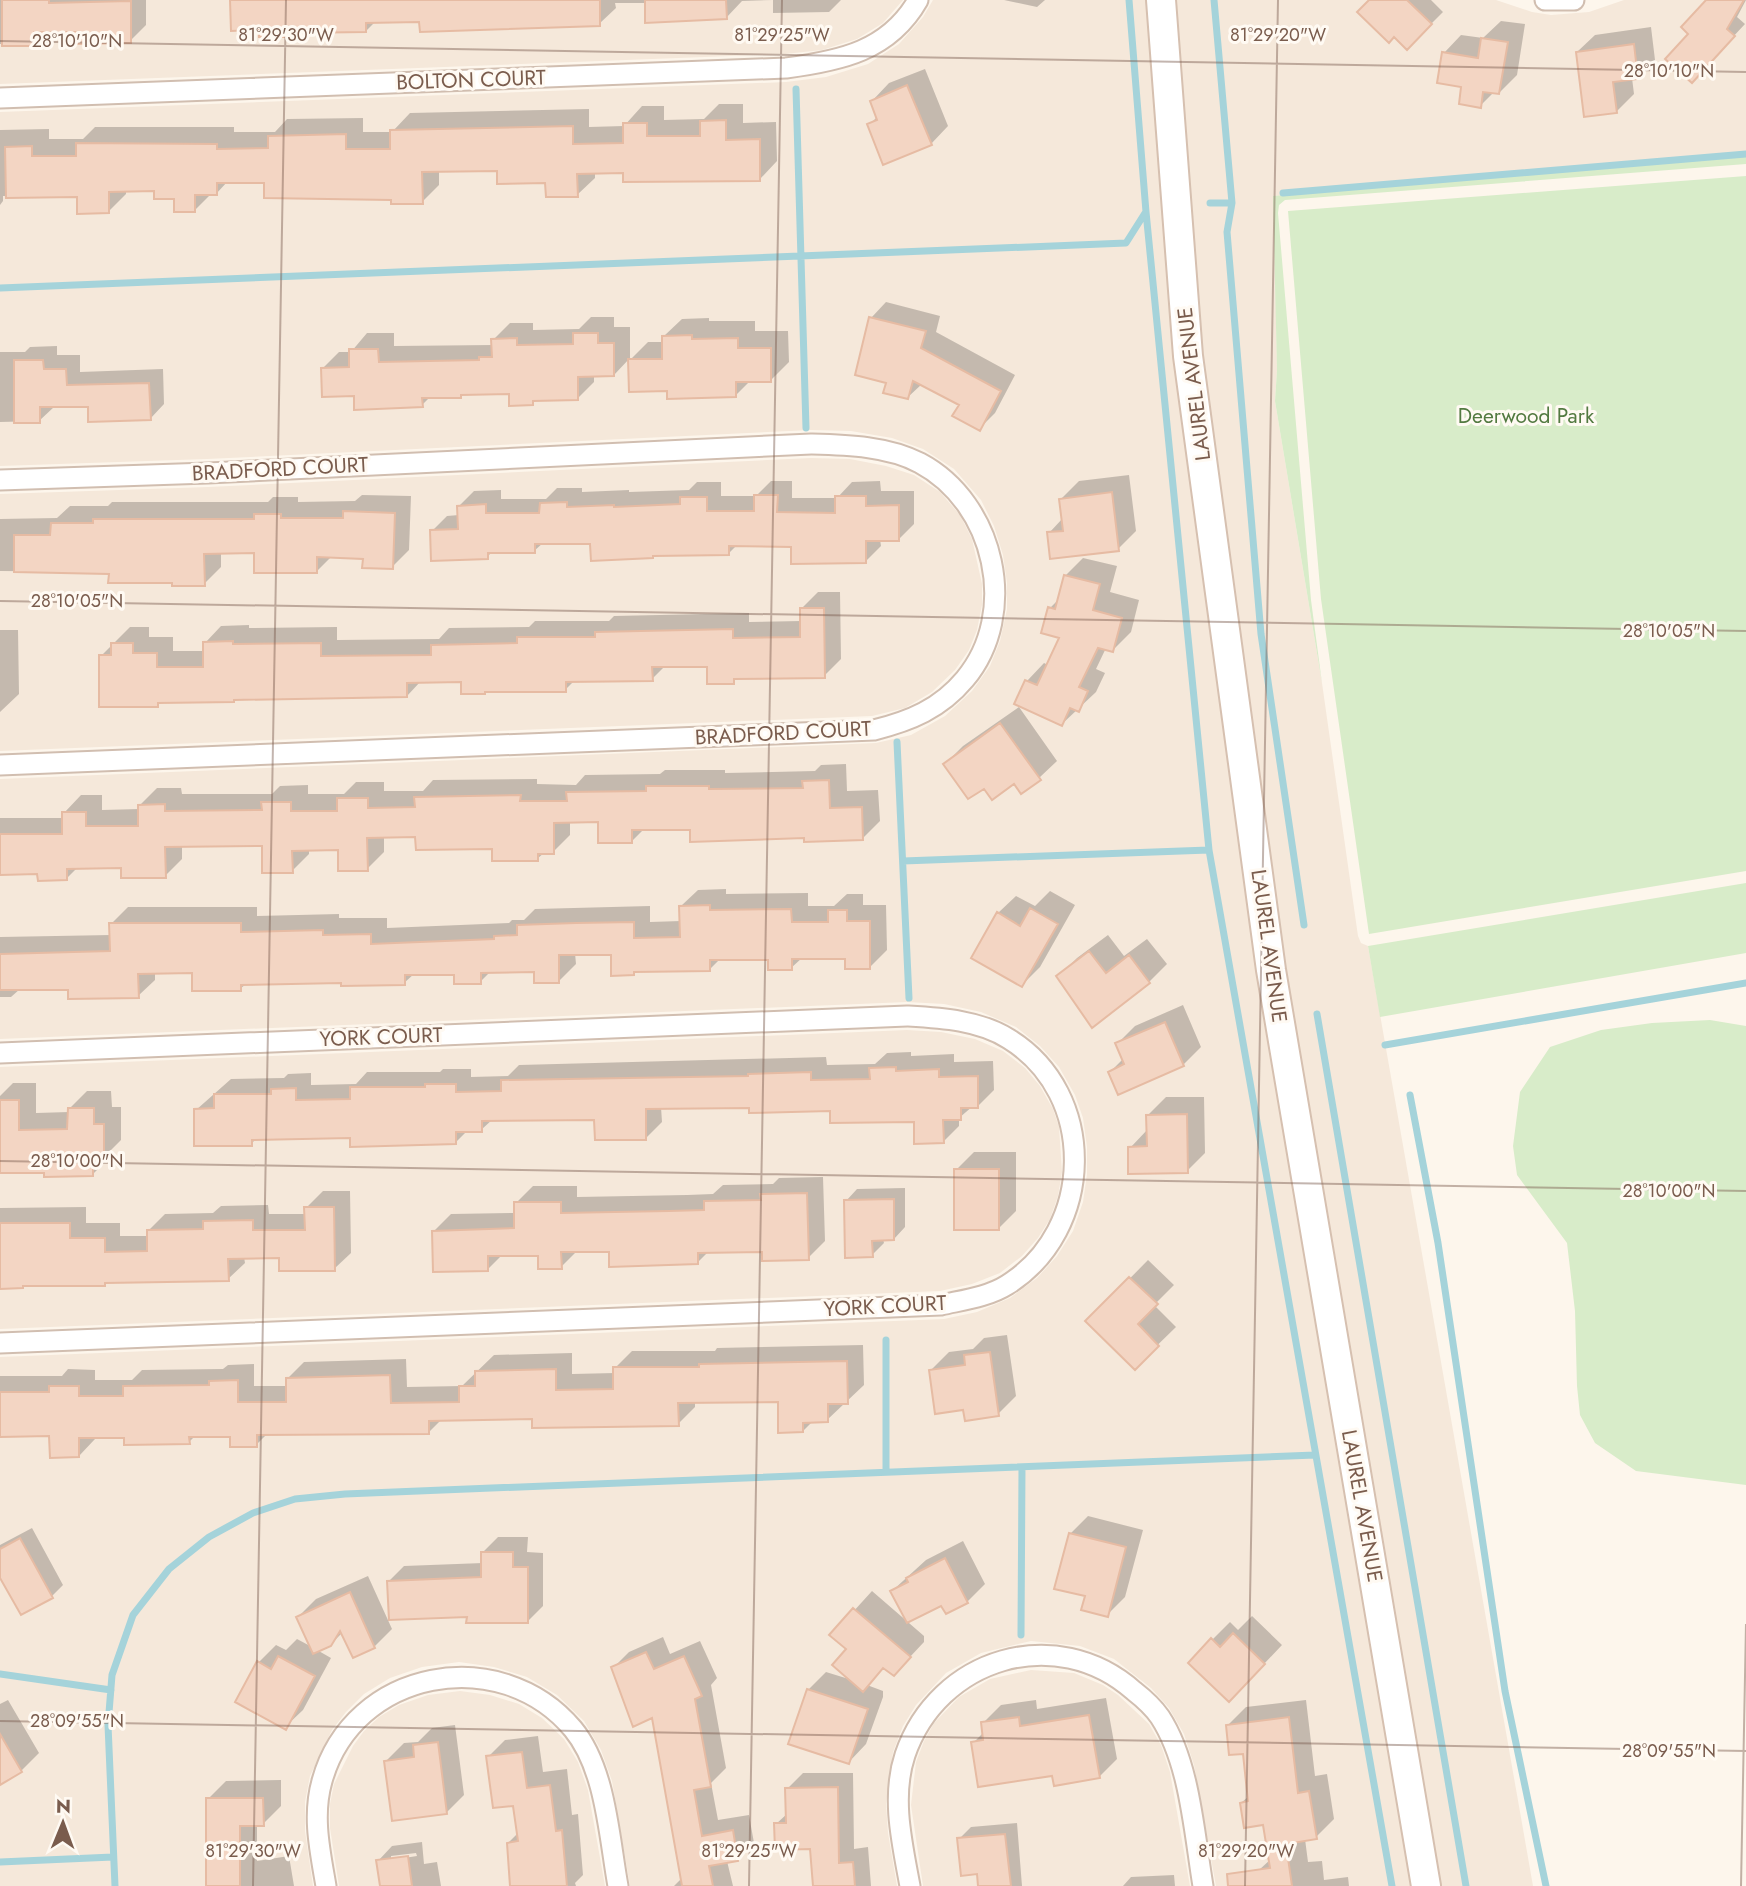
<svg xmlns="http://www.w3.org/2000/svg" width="1746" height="1886" font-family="Jost,sans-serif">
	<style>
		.residential { fill: #f5e8da }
		.green { fill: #d8ecc9 }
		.shadow { fill: #0003; fill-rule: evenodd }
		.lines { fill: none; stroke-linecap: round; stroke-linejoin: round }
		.stream { stroke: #a5d3da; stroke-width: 7 }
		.building { fill: #f3d5c3; stroke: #e6bba3; stroke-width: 2 }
		.street-casing { stroke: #d1beb0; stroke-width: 23 }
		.secondary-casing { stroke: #d6c0b0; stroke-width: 32 }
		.street { stroke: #fff; stroke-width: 19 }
		.secondary { stroke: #fff; stroke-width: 28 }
		.ticks { fill: none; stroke: #7a5c4d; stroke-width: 2; stroke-opacity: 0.45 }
		.labels { text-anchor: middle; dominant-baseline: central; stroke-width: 6; stroke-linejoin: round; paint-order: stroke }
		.street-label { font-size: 21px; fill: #7a5c4d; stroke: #fffaf3 }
		.park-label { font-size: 21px; fill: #537a41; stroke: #fffaf3 }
		.ticks-label { font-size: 18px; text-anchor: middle; fill: #7a5c4d; stroke: #fffaf3; stroke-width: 6; stroke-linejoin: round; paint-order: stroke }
	</style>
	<rect width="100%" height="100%" fill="#fdf6ec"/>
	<!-- residential -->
	<path class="residential" d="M0,0H903L883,23L857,39L822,50L785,54L0,84Z
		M933,0H1149L1414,1886H1216L1194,1765L1184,1734L1169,1708L1151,1688L1114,1659L1080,1646L1031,1641L981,1653L946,1673L916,1705L903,1726L893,1752L886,1804L888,1833L897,1886H630L612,1781L601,1750L584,1721L557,1695L527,1677L494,1667L459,1662L422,1667L390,1678L364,1694L346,1712L332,1730L310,1776L305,1802V1831L313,1886H0V1357L944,1319L977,1312L1010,1298L1037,1278L1057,1256L1073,1231L1083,1202L1087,1174V1147L1083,1118L1075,1095L1059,1067L1040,1046L1016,1027L981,1012L944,1004L907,1002L0,1039V779L876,743L911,735L945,716L972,691L990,666L1000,641L1007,609V583L1003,555L994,526L981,500L954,469L923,449L892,438L851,431L811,430L207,459L0,466V112L786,82L826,77L868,64L899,44L923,17Z
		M1174,0H1496L1532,12L1551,15L1589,12L1624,0H1746V155L1274,196L1277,370L1275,401L1322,683L1358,936L1361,943L1368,946L1533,1886H1439L1284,967L1201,355Z
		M811,458L850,459L886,466L914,475L940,492L960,515L972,539L982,584V605L977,630L969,650L955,670L932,692L905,708L872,716L0,751V494L208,487Z
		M907,1030L941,1032L975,1039L1003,1051L1025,1068L1040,1086L1053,1109L1059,1127L1062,1172L1058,1196L1050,1219L1038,1238L1022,1256L1000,1273L972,1284L940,1291L0,1329V1067Z
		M1031,1670L1074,1673L1103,1685L1118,1695L1149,1724L1161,1745L1170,1772L1190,1886H923L911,1805L916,1762L924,1741L934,1723L959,1697L990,1679Z
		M460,1691L490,1695L519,1704L542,1718L564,1739L578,1762L588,1790L605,1886H339L330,1828V1804L334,1784L353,1746L364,1731L379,1717L399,1705L428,1695Z"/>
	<!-- green -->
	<path class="green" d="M1746,155V164L1285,200L1279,205L1278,213L1311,600L1322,683L1275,401L1277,370L1273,196Z
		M1746,176V871L1369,934L1321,599L1288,211Z
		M1746,883V953L1380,1017L1368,946Z
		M1710,1020L1746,1026V1485L1636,1471L1595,1443L1580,1415L1577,1386L1575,1311L1567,1243L1517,1175L1513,1146L1520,1092L1550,1047L1601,1030L1652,1023Z"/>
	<!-- shadow -->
	<path class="shadow" d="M0,0H146V25L130,41L78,30H47L34,44H0Z
		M232,0H383L384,13L366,31L292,32L289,35L260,28Z
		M403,0H841L829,12L773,13V0L742,1L726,18L647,3H615L616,8L599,24L421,20Z
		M1004,0H1045L1037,7Z
		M1371,0H1431L1443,12L1407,48L1394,35Z
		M1708,0H1746L1737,17L1745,24L1703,69L1691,34Z
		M1501,21L1525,24L1517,75L1499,93L1494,92L1480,106L1463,85L1444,53L1461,35L1483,38Z
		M1651,27L1655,60L1637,77L1632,78L1634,94L1616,112L1577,52L1595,35Z
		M925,69L948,126L931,144L869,125L878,116L872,101L889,83Z
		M719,104H743V123L776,122L777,161L760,179L595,172V178L577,195L547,182L498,169L439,170V185L422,202L266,182L228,181L216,194H211L194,211L175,198L156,190H126V194L108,212L79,196H3V201L0,205V130L49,129V139H83L95,127H234V132H275L287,119L363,118V132H392L410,113L589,109V127L624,126L642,106H664V120L704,119Z
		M886,302L940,316L936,332L1015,375L995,413L979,429L961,404L922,384L908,397L888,382L871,318Z
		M591,317H614V327H630V360L648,342H664V336L682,319L709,318V321H755V331H788L789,362L771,380H751L736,395L669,390H630V358L614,375H594V382L577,399H537L532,404L510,392L431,396L422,405L356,395L323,368L339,352H351L367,333H394V346L493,345V340L510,323H533V330L579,329Z
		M57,346V355H80V372L163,369L164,404L150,419L89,405L54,407L39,421L0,422V352H25L30,347Z
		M1129,475L1136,531L1118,549L1049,533L1063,518L1061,499L1079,481Z
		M771,481H792V498H837L852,482L880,481L881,491H914V524L899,539H880L881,546L865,562L793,545H737L728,554L592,542L543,543L534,551H493L487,557L432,531L447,516L459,515V506L474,491L501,490V499H546L557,488H582V492L629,490V492L689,490L697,482H721V496H756Z
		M362,495L411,496L409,550L392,567L364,557L332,556L317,571L256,551L221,552V567L204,584L110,572L0,571V519L57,518L70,506H108L112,502H268L273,497H298V502L355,501Z
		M1083,558L1117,566L1110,592L1139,600L1131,632L1113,650L1106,648L1096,669L1105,673L1096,692L1062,724L1027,681L1044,663L1048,665L1062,637L1050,608L1059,599L1065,576Z
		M818,592H840L841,659L824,676L738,677L733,682L709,665H666L652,679L575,680L565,690L463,680L421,681L407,696L161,701L157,705L101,656L130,627H149V637H173V651H205V643L221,626L249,625V628L337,627V640L439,639L449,628L529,627L535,621H609L614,616L749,613V622L802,621L801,609Z
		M0,630H18L19,694L0,712Z
		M1019,707L1057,761L1039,778L984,786L945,764L963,746Z
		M846,764L847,791L878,790L880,821L862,839L692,829H644L632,841L599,821H570V835L553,852H545L537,859L493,847L417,835L384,836V852L367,869L339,848L309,849V854L292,871L264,844L182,845V859L165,876L122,866L78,867L66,879L39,872L0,873V818H64V813L81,795H102V810L140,809V805L157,788H181L182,794H272L280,786L308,785V794H344L356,782H384V791H423L433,780L537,779V784L576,785L585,775L660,774L665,770H725V773L815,771L821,765Z
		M726,889V894L808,893V906H834L847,894H863V905H886L887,950L870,967L846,958H802L791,968L769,958H721L710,969L637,970L634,974L613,953H575L576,964L559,981L535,971H491L480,982L456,973L414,974L404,983L342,981L246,984L240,989L194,972H155V980L138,996L70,988L20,989L11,997H0V937L111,935V924L128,907H257V916L339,914V918H387V928L509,923L512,920H524L535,909L650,906V922L681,921V906L698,890Z
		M1050,891L1075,905L1040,967L1022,985L998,913L1016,896L1035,906Z
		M1108,935L1124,956L1147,939L1167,964L1149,982L1059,976L1077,958Z
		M1183,1005L1201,1047L1183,1065L1110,1072L1124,1058L1117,1044L1135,1026Z
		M911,1052V1056L954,1054V1062L993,1061L994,1090L978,1106H973L959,1118V1126L943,1142L915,1120L832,1109L661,1107L662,1122L646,1138L596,1118L493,1119L481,1130H468L455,1143L351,1136L257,1138L251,1144L196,1110L231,1079L284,1078L288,1074L311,1073V1085L356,1084L367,1072H440L443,1069H471V1077L508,1076L519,1065L826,1057L827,1065L875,1064L887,1053Z
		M13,1083H36V1113L69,1112V1109L87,1091H111L112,1107H121V1140L110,1151V1157L92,1175L46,1171H0V1096Z
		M1166,1097H1204L1205,1153L1187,1171L1130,1148L1148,1129V1115Z
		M974,1152H1016V1211L998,1229L956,1170Z
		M823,1177L825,1241L808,1258L763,1251L708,1252L698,1262L610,1251H577L561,1267L539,1255H502L488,1269L434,1231L451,1214L516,1213V1203L533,1186H577V1197L687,1195L713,1194L723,1185L773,1184L779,1178Z
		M905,1188V1227L894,1239H883L884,1243L872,1255L846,1201L857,1189Z
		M323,1191H350L351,1253L334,1269L281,1256L244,1257L245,1263L228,1279L107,1281L104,1284L24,1285L0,1287V1208L86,1207V1223H120V1236H149V1230L165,1214L213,1213L221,1206L268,1205L269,1214H306V1208Z
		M1148,1260L1174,1285L1154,1305L1176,1327L1135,1367L1088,1321Z
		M1007,1335L1016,1396L998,1414L965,1408L931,1370L949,1352L973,1349L984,1338Z
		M863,1345L864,1385L827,1420L813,1421L803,1431L779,1401H695V1407L678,1424L533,1418L442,1419L429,1432L268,1433L256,1445L232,1435H196L189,1442L95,1436V1439L79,1456L51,1435H0V1376H62L68,1369L95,1370V1380H132L142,1370L223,1369L228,1365L254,1364V1386H288L287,1379L304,1362L406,1359L407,1387L462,1386L494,1355L572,1353V1374L615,1373V1368L632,1351H715L717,1348Z
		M1088,1516L1143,1530L1125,1597L1107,1615L1087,1595L1070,1534Z
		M32,1528L63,1585L52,1596L0,1574V1545Z
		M498,1537H528L527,1552L543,1553V1606L527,1622L468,1616L389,1581L404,1566L483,1563V1552Z
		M963,1541L985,1584L967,1602L942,1603L892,1591L926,1560Z
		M368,1576L392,1629L374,1647L343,1632L330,1645L317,1650L331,1658L303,1710L285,1727L259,1662L276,1645L286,1650L297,1639L312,1647L298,1617L316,1599Z
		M872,1591L924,1636V1642L894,1674L885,1667L867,1685L883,1691V1697L866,1744L849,1762L808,1690L826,1672L852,1680L848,1649L832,1635Z
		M1252,1616L1282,1645L1247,1682L1212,1640L1230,1622L1238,1630Z
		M663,1637L670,1654L700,1641L717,1678L711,1685L726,1768L711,1783L718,1820L749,1815L754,1843L738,1859L727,1861L733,1886H674L682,1878L654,1716L613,1668L629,1652Z
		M1106,1698L1117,1759L1099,1777L1054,1774L973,1743L984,1732L983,1723L1001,1705L1036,1700L1037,1709Z
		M8,1700L39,1753L21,1771L0,1783V1704Z
		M1306,1700L1315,1776L1327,1774L1334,1819L1316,1837L1305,1839L1308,1862L1322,1861L1324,1880L1348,1877L1349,1886H1261L1259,1870L1271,1859L1265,1823L1241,1803L1249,1796L1244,1752L1228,1725L1246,1707Z
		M455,1725L464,1795L446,1813L386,1761L404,1743L418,1742L432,1728Z
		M538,1736L543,1772L567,1769L572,1815L578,1814L583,1875L575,1883L576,1886H512L508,1843L518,1833L515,1804L488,1757L505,1740Z
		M803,1773H853L854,1849L868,1847L871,1886H815L812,1847L776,1824L788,1813L787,1789Z
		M281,1780V1806L263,1824H257V1861L289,1856L294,1886H208V1799L226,1781Z
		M1017,1823L1022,1886H980L979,1872L959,1839L971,1827Z
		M422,1842L424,1864L437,1862L441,1886H381L378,1861L392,1846ZM416,1853L417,1856L391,1860V1856Z
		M1174,1875L1175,1886H1123L1131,1877Z"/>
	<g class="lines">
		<!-- stream -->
		<path class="stream" d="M1129,0L1146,212L1209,850L1392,1886
			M1214,0L1232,203L1227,232L1261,634L1304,925
			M796,89L806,428
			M1283,193L1746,154
			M1210,203H1232
			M0,288L1126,243L1145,213
			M897,742L909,998
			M903,861L1209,850
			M1317,1014L1466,1886
			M1385,1045L1746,983
			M1410,1095L1438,1243L1505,1691L1546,1886
			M886,1472V1340
			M1021,1635L1022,1467
			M0,1674L111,1690
			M0,1862L113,1857
			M115,1886L108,1725L112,1675L133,1615L169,1569L209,1537L253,1513L295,1499L345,1494L1315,1455"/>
	</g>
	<!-- building -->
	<path class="building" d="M2,0H49V3L131,1V43L76,44V32H34V46H2Z
		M230,0H600V26L420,32L419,22L366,23V32L289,33V37H259V30L231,31Z
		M645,0H726L727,19L645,23Z
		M1369,0H1407L1432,24L1407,50L1394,37L1389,43L1357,12Z
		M1706,0H1744L1727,29L1735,36L1692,83L1665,59L1688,34L1681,27Z
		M1481,38L1508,42L1499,94L1483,92L1481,108L1459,104L1461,87L1437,83L1442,52L1478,58Z
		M1634,44L1638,79L1613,82L1617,113L1584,117L1576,52Z
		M907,85L932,145L883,165L867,124L877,120L870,101Z
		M726,120V140L760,139V181L623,182V173L577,174L578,197H546L545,183L497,184V171L422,172L423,204H391V200L264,198V183H217V195H195V212H174V199H154V191L109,192V213L77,214V197L6,198L5,147L32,146V156H76V143L217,144V149L268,148V136L346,134V149H390V130L573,126V144L623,143V123H647V136H700V121Z
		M869,317L926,331L921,348L1001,391L980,431L952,416L959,405L913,381L908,399L883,393L886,383L855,375Z
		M573,333H598V343H614V376L578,377V400L533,401V405L509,406V394L461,395V398H422L423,407L354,410V396L322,397L321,368L349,367V349H378L379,362L479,360V357H492L491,339L517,338V345L573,344Z
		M692,335V339L738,338V348H771V382H736V397L667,399V391L629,392L628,359H662V336Z
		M14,360H43L44,369H66L67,385L149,383L151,420L88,422V407H40V423H14Z
		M1112,492L1119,551L1050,559L1047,532L1063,531L1059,499Z
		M754,495H778L777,512L835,513V496H866V506L899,505V541H866V563L791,564V547L729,546V555L653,556V558L591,561L590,544H535V553H488V559L431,561L430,530L458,529L457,506L486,504V513H539L540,503L567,502V507L614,505V507L680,504V497H707V511H754Z
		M343,511L395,513L393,569L362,568L363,559L317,557V573H254V553L204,554L205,586H172V583H108L109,574L14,572V535H50L51,523H93V519H254V514H281V518H343Z
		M1064,575L1100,584L1093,610L1122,618L1113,652L1098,648L1079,687L1088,691L1079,712L1070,708L1062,726L1014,704L1025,680L1037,685L1059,638L1041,633L1048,607L1055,609Z
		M800,608H824L825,678L734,679V684H707V667H652L653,681L566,682V692H485V694H461V682L407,683V697L234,700V702L158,703V707H99V655H111V643H133V653H157V667H203V642L233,641V644L321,643V656L431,655V645L517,643V637H595V632L733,629V638L800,637Z
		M1000,723L1041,780L1021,794L1014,784L992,800L984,789L968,799L943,764Z
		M829,780L830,808L862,807L863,840L804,842V838L690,842V830H632V843H598V822L554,823V854H538V861H492V849L416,850L415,837L367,838L368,871H338V850L292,851L293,873H262V846L165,847L166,878H121V868L67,869V880L38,881L37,874L0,875V834H62V812H86V826H138V805L165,804V811L262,810L261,802H291V811H337V798H368V808L415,807L414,797L521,795L520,801H567L566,792L646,791V786H709V789L803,788L802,781Z
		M710,905V910L791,909L792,922H828V910H847V921H870V969H845V959H792V970H768V960H710V971L634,972V975L611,976V955H559V983H534V972L481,973V984H454V975H405V985L341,986V983L241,985V991H192V973L138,974L139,998L68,999V990H0V954L110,951L109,923H241V932L323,930V935L371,934V944L494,939V936L517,935V925L576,923L634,922V938L680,937L679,906Z
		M1030,908L1058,924L1022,987L971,958L997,912L1020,926Z
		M1089,951L1106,973L1129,955L1150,983L1092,1028L1056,976Z
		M1165,1022L1184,1066L1118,1095L1108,1072L1124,1064L1115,1043Z
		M896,1067V1071L939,1069V1077L978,1076V1108H961V1120H943L944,1143L914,1144V1122L830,1123V1111L749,1113V1108L646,1109V1140H595L594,1120L482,1121V1132H456V1144L350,1147V1138L252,1140V1146H194V1109L214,1108V1094H271V1089L296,1088V1100L350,1099V1087H425V1084H456V1092L501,1091V1080L748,1076V1074L811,1072V1080L870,1079L869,1068Z
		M0,1100H19V1130L67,1129L68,1108H94V1124H104V1160H93V1176L44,1177V1173H0Z
		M1187,1114L1188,1173L1128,1174V1147L1147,1146L1146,1115Z
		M954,1169H999V1230H954Z
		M807,1193L809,1260L762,1261V1252L698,1253V1264L609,1267V1252H561L562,1269H538V1256H488V1271L433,1272L432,1231L514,1228V1202H561V1213L669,1211L704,1210V1201L761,1200L760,1194Z
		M894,1199V1240L872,1241L873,1257L845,1258L844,1200Z
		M304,1207H334L335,1271H279V1258L228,1259L229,1281L105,1283V1286H23V1288L0,1289V1223H70V1238H105V1252L147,1251V1230L203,1229V1221L253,1220V1230H305Z
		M1129,1277L1158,1304L1138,1324L1159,1346L1135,1370L1085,1321Z
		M990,1352L999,1416L965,1421L963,1410L935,1414L929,1370L965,1365L964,1355Z
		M847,1361L848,1404H828V1422L803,1423V1432L778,1433V1402L678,1403L679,1426L532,1428V1419L429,1421V1434L257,1435V1447H230V1437H189L190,1444L124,1445V1438H79V1457L50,1458L49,1436L0,1437V1392H49V1386H79V1396H123V1386L209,1385V1381L238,1380V1402H286V1378L390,1375L391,1403L459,1402V1386H475V1371L556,1369V1390L613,1389V1367H699V1364Z
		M1069,1533L1126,1547L1108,1617L1081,1610L1085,1596L1054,1589Z
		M20,1538L53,1598L21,1615L0,1578V1549Z
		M481,1552H513V1567H528V1623H466L467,1617L389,1620L387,1581L481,1577Z
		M945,1558L968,1603L946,1614L941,1606L907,1623L890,1591L908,1582L906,1578Z
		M350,1592L375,1648L353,1658L340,1631L331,1646L313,1654L296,1617Z
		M853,1608L911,1657L894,1676L883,1668L863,1692L832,1665L846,1649L829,1635Z
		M1233,1633L1265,1664L1229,1702L1188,1663L1211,1638L1220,1647Z
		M646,1652L654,1669L684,1656L702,1696L695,1699L711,1787L694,1790L702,1836L733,1830L738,1861L709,1866L713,1886H682L652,1718L633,1727L611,1667Z
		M278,1656L315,1676L286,1730L235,1702L257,1661L271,1669Z
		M807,1689L868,1709L849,1764L788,1744Z
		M1089,1715L1100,1778L1054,1786L1052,1776L978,1787L971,1742L983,1740L981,1722L1019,1717L1020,1726Z
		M1289,1717L1298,1793L1309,1791L1317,1839L1286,1844L1292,1886H1228L1227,1874L1270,1868L1263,1825L1244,1828L1240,1803L1248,1801L1243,1754L1229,1755L1226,1725Z
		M0,1734L22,1772L0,1785Z
		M438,1742L447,1814L392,1821L384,1761L414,1757L413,1745Z
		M522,1752L527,1788L550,1785L556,1831L562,1830L567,1886H510L507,1843L518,1841L513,1806L493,1808L486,1756Z
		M838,1787L839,1863L853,1862L855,1886H813L810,1849L775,1850L774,1823H786L785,1788Z
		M206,1798H263L264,1826H240V1886H206Z
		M1005,1834L1011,1886H978L977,1874L961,1876L957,1838Z
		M408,1856L412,1886H380L376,1860Z"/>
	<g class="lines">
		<defs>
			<path id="street" d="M1545,0H1574
				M0,98L786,68C840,61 889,51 918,0
				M0,480L208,473L811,444C847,445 888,446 920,463C995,503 1020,613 965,679C940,709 910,721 874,730L0,765
				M0,1053L907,1016C941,1018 979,1020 1009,1039C1098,1094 1095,1230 1007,1285C988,1297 963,1300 941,1305L0,1343
				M326,1886C320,1851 312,1816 322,1781C353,1669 500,1642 573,1729C606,1769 609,1837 618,1886
				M910,1886C902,1843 891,1797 905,1755C938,1658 1056,1622 1134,1691C1143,1698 1153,1707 1160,1717C1190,1763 1194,1832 1203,1886"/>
			<path id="secondary" d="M1161,0L1188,356L1271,970L1426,1886"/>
		</defs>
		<!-- street casing -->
		<use href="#street" class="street-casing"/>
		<!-- secondary casing -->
		<use href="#secondary" class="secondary-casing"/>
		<!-- street -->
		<use href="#street" class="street"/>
		<!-- secondary -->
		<use href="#secondary" class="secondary"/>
	</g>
	<!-- ticks -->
	<path class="ticks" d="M0,41L1746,72M0,601L1746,631M0,1161L1746,1191M0,1721L1746,1751M253,1886L286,0M749,1886L782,0M1245,1886L1278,0M1741,1886L1746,1624"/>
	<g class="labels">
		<!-- street labels -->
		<g class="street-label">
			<text transform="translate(471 80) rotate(-2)">BOLTON COURT</text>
			<text transform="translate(1194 384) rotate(-97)">LAUREL AVENUE</text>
			<text transform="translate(280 469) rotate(-3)">BRADFORD COURT</text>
			<text transform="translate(783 733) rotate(-3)">BRADFORD COURT</text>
			<text transform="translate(1269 946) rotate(82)">LAUREL AVENUE</text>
			<text transform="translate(381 1037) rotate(-2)">YORK COURT</text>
			<text transform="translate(885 1306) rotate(-3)">YORK COURT</text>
			<text transform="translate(1362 1506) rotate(80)">LAUREL AVENUE</text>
		</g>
		<!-- park labels -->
		<g class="park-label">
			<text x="1526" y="416">Deerwood Park</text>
		</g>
	</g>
	<g class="ticks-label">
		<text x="286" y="41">81°29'30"W</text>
		<text x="782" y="41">81°29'25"W</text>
		<text x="1278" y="41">81°29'20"W</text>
		<text x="77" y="47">28°10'10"N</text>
		<text x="1669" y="77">28°10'10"N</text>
		<text x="77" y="607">28°10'05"N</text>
		<text x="1669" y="637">28°10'05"N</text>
		<text x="77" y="1167">28°10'00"N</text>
		<text x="1669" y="1197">28°10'00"N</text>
		<text x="77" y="1727">28°09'55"N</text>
		<text x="1669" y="1757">28°09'55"N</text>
		<text x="253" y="1857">81°29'30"W</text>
		<text x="749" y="1857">81°29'25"W</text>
		<text x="1246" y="1857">81°29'20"W</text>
	</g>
	<!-- north arrow -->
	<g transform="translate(63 1823) rotate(1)" stroke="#fffaf3" stroke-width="5" paint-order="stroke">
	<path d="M0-5L12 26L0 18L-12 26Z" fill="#7a5c4d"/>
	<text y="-10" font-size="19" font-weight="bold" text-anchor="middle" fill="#7a5c4d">N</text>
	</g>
</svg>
